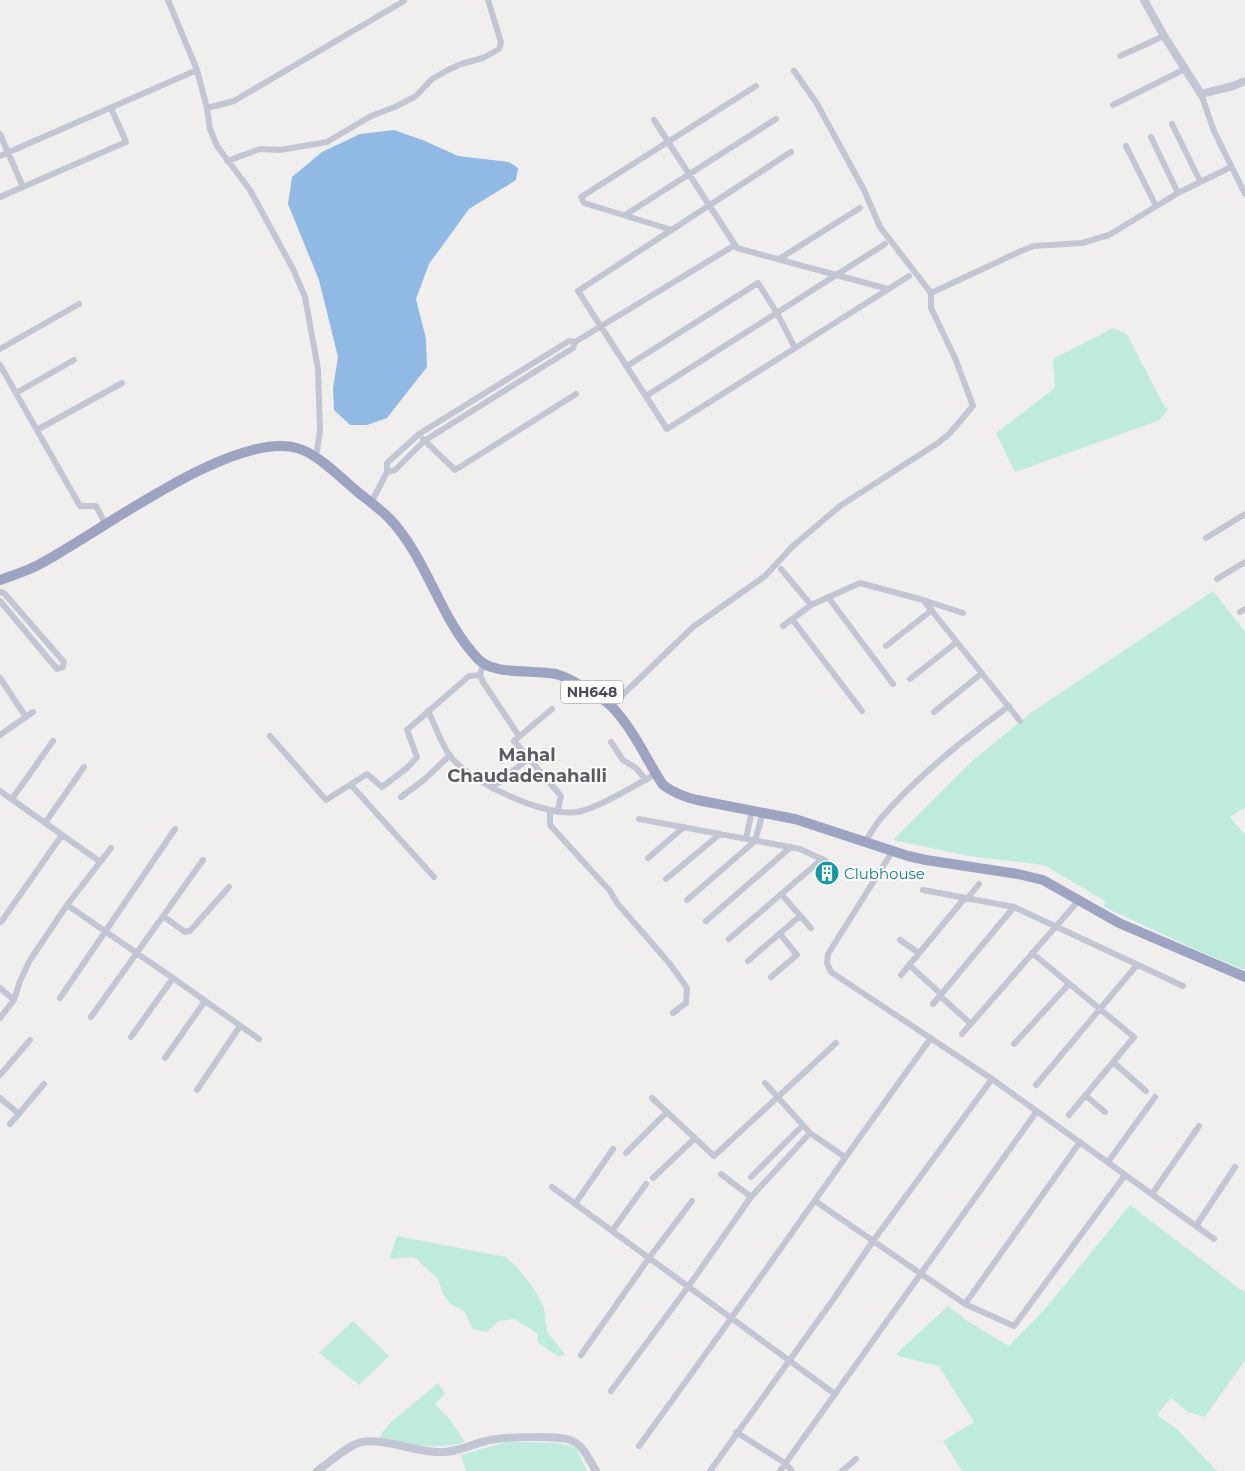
<svg xmlns="http://www.w3.org/2000/svg" width="1245" height="1471" font-family="Montserrat,sans-serif">
	<style>
		.green { fill: #bfebdd }
		.water { fill: #90bae4 }
		.lines { fill: none; stroke-linecap: round; stroke-linejoin: round }
		.minor { stroke: #c2c6d2; stroke-width: 6 }
		.tertiary { stroke: #c2c6d2; stroke-width: 8 }
		.trunk { stroke: #9ca4c2; stroke-width: 10 }
		.labels { text-anchor: middle; dominant-baseline: central; stroke-width: 4; stroke-linejoin: round; paint-order: stroke }
		.shield { fill: #fff; stroke: #7f828c; stroke-width: 1 }
		.shield-label { font-size: 14px; font-weight: bold; fill: #484c5a }
		.culture-label { font-size: 15px; fill: #0d838f; stroke: #fff; text-anchor: start }
		.quarter-label { font-size: 18px; font-weight: bold; fill: #5b5c62; stroke: #fff }
	</style>
	<rect width="100%" height="100%" fill="#f0efee"/>
	<!-- green -->
	<path class="green" d="M1113,328L1127,334L1163,404L1168,409L1160,420L1015,472L996,433L1055,388L1053,359Z
		M1213,591L1245,632V807L1230,817L1245,835V970L1199,951L1104,907L1105,901L1044,865L969,856L893,840L971,762L1032,712Z
		M1130,1205L1244,1292L1245,1291V1360L1205,1417L1188,1412L1171,1398L1157,1415L1177,1429L1217,1471H962L943,1441L974,1422L940,1368L941,1367L895,1355L948,1306L969,1322L1009,1346L1045,1309Z
		M397,1236L505,1257L515,1265L532,1286L544,1307L547,1332L565,1354L559,1357L537,1342L538,1334L515,1319L499,1321L486,1332L473,1329L464,1311L450,1304L442,1292L438,1279L414,1257L389,1259Z
		M353,1321L389,1356L359,1385L319,1353Z
		M438,1383L445,1394L435,1404L449,1419L465,1442C435,1451 408,1444 379,1437L390,1423Z
		M506,1442L558,1443L576,1448L587,1471H466L461,1455Z"/>
	<!-- water -->
	<path class="water" d="M394,130L425,141L458,156L509,162L518,168L516,180L469,209L429,264L416,299L426,339L427,367L387,418L367,425H350L334,410L333,388L338,357L319,280L288,204L292,177L322,152L360,134Z"/>
	<g class="lines">
		<!-- minor -->
		<path class="minor" d="M168,0L197,70L207,108L210,129L217,146L250,190L293,269L305,297L318,369L320,430L316,458
			M1120,56L1164,36
			M794,71L816,102L864,190L880,227L931,293
			M1201,94L1214,131L1245,194
			M1113,105L1185,69
			M207,108L234,101L404,1
			M654,120L737,248L888,289
			M1172,124L1200,181
			M0,134L23,187
			M1151,137L1178,193
			M1126,146L1156,206
			M791,152L578,291L667,429L909,276
			M0,156L197,70
			M227,161L260,149L280,150L327,142L371,116L395,107L416,96L432,79L448,70L461,64L483,58L499,49L501,42L488,0
			M0,197L126,142L111,108
			M625,215L776,119
			M672,230L584,203L581,197L756,86
			M779,259L860,208
			M0,349L79,304
			M0,365L80,506H96L106,525
			M627,366L758,283L777,313L795,348
			M16,393L74,360
			M646,396L885,244
			M37,430L122,383
			M423,439L455,470L576,394
			M387,472V463L419,434L569,341L575,342
			M371,503L387,472L395,470L424,441L573,348L575,342L735,245
			M1206,538L1245,514
			M781,569L811,605
			M1217,579L1245,562
			M0,592L4,593L64,662L63,667L57,669L0,601
			M828,597L893,684
			M924,601L1020,721
			M1240,612L1245,609
			M792,619L862,711
			M783,626L811,605L860,583L923,600L963,613
			M886,646L932,610
			M483,664L480,675L483,682L519,736
			M0,678L26,717
			M910,679L957,642
			M611,706L693,627L765,576L793,546L840,506L938,443L949,434L973,406L955,358L931,308V293L1021,251L1034,246L1082,243L1109,235L1178,193L1231,167
			M552,709L514,741L561,796L558,810
			M428,711C435,725 441,743 450,756C470,782 544,817 577,812C599,808 635,785 656,774
			M934,712L982,673
			M0,735L33,712
			M270,736L326,800L367,774L382,787L407,768L417,757L407,730L469,676L480,675
			M611,742L623,760L636,768L646,780
			M351,785L434,877
			M492,788L528,759
			M0,791L99,861
			M401,797L425,779L450,755
			M12,799L53,741
			M550,811V825L610,891L617,903L670,964L687,988L686,1003L673,1013
			M639,819L800,849L826,861
			M45,823L84,767
			M746,839L752,810
			M864,843C870,835 875,825 882,817C919,775 963,740 1009,706
			M892,852L828,954L827,963L831,972L992,1079L1214,1239
			M648,858L684,827
			M666,879L720,834
			M923,890L1014,907L1183,986
			M781,894L811,928
			M967,899L979,884
			M687,900L755,841L763,812
			M67,905L173,978L259,1039
			M163,916L185,932L190,931L229,887
			M706,921L791,847
			M1,922L62,835
			M729,939L822,859
			M900,940L919,953
			M1032,953L1134,1037L1069,1115
			M748,961L800,916
			M909,965L941,994
			M901,975L964,899
			M771,977L797,955L780,934
			M0,988L14,1000
			M940,996L971,1024
			M60,998L175,829
			M933,1004L1014,907
			M91,1017L203,860
			M0,1018L14,1000L20,981L30,960L67,905L111,848
			M962,1034L1079,900
			M131,1037L173,978
			M1014,1044L1069,984
			M165,1058L205,1001
			M1113,1062L1146,1091
			M0,1075L30,1040
			M765,1083L810,1133L845,1157
			M1036,1085L1137,965
			M197,1090L240,1026
			M1085,1095L1105,1112
			M0,1098L19,1114
			M652,1098L714,1156L836,1043
			M10,1124L44,1084
			M626,1153L667,1112
			M1108,1162L1155,1097
			M721,1174L751,1197
			M751,1177L803,1125
			M653,1178L695,1138
			M552,1187L835,1394
			M1152,1194L1199,1126
			M815,1201L965,1304L1014,1326L1125,1175
			M575,1204L613,1149
			M1196,1226L1235,1167
			M612,1231L646,1184
			M965,1304L1080,1142
			M581,1355L649,1258L692,1201
			M611,1391L688,1287L751,1197L810,1133
			M736,1432L785,1463L792,1471
			M639,1446C738,1311 833,1173 931,1038
			M710,1471L835,1297L873,1241L992,1079
			M780,1471L1037,1111
			M842,1471L856,1459"/>
		<!-- tertiary -->
		<path class="tertiary" d="M1144,0L1164,36L1201,94L1233,86L1245,81
			M317,1471C329,1463 349,1444 362,1442C387,1438 419,1454 445,1452C459,1451 473,1444 486,1441C501,1437 556,1435 570,1440C583,1444 589,1460 596,1471"/>
		<!-- trunk -->
		<path class="trunk" d="M0,580C13,575 28,571 40,564C99,533 233,430 297,448C317,453 343,480 359,493C369,501 380,509 389,518C428,559 439,618 478,659C494,676 534,669 556,674C566,677 575,682 583,687C593,693 603,698 611,706C633,728 646,759 663,785C674,793 684,797 697,800L795,819L908,856L926,860L1018,874L1043,880L1119,923L1245,977"/>
	</g>
	<!-- icons -->
	<defs>
		<symbol id="building-disc" viewBox="-11 -11 22 22"><circle r="9.5" fill="#0f9aa8" stroke="#fff"/><path d="M-4-6H4V6H1V3H-1V6H-4ZM-2.5-4.3h1.7v1.8h-1.7ZM.8-4.3h1.7v1.8H.8ZM-2.5-1h1.7V.8h-1.7ZM.8-1h1.7V.8H.8Z" fill="#fff"/></symbol>
	</defs>
	<g fill-rule="evenodd">
		<use href="#building-disc" x="813" y="859" width="28" height="28"/>
	</g>
	<g class="labels">
		<!-- shield labels -->
		<rect class="shield" x="561" y="680.5" width="62" height="23" rx="4"/>
		<g class="shield-label">
			<text x="592" y="692">NH648</text>
		</g>
		<!-- culture labels -->
		<g class="culture-label">
			<text x="844" y="873">Clubhouse</text>
		</g>
		<!-- quarter labels -->
		<g class="quarter-label">
			<text x="527" y="755">Mahal<tspan x="527" dy="21">Chaudadenahalli</tspan></text>
		</g>
	</g>
</svg>
